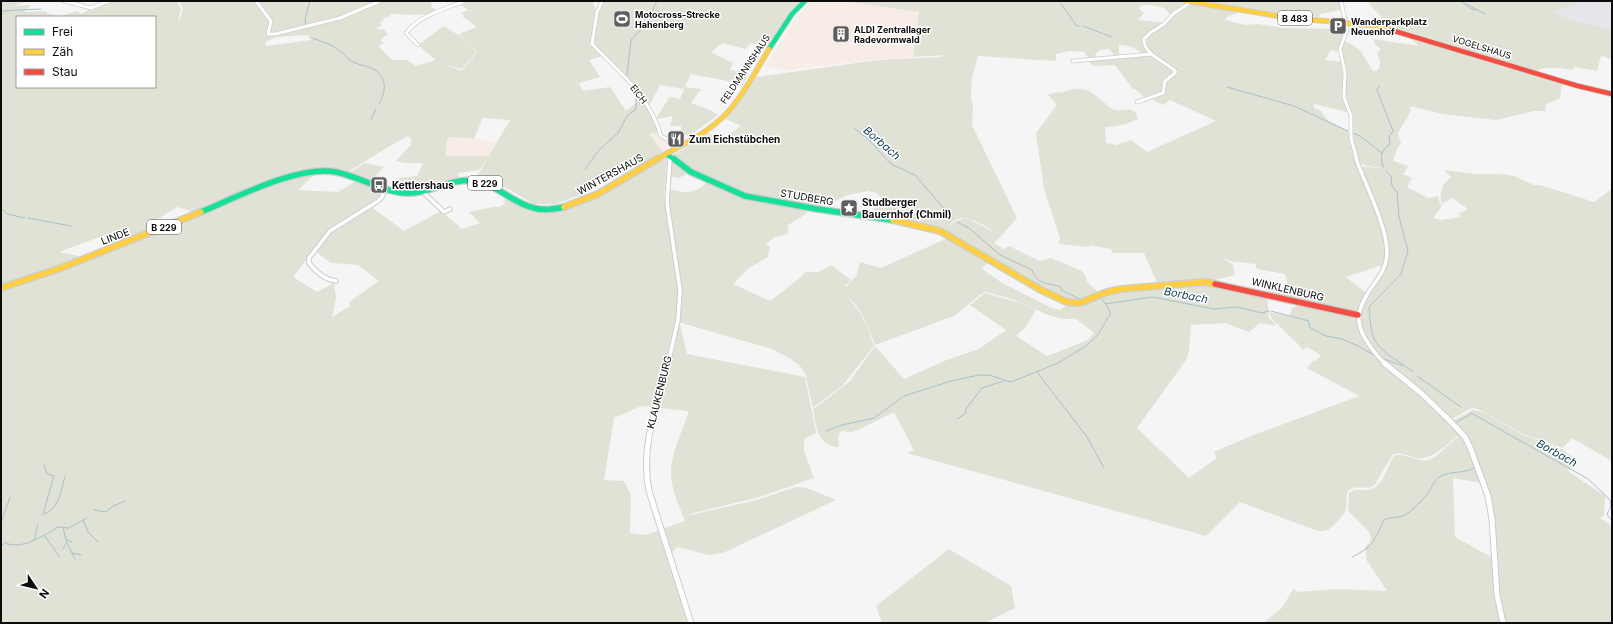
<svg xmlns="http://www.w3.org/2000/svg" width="1613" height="624" font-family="Inter,sans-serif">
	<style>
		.commercial { fill: #f8ede6 }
		.built { fill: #e5e5ea }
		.green { fill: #dfe2d4; fill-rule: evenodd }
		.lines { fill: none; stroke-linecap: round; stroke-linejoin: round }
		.stream { stroke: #a7c0cd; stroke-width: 1 }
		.street-far2-casing { stroke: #cdcdce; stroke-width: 4.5 }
		.street-far1-casing { stroke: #cdcdce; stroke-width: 5.5 }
		.street-casing { stroke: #cdcdce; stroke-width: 7 }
		.fast-far1-casing { stroke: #cdcdce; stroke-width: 6 }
		.fast-casing { stroke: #cdcdce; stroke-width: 8 }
		.slow-far1-casing { stroke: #cdcdce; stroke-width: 6 }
		.slow-casing { stroke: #cdcdce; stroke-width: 8 }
		.jam-far1-casing { stroke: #cdcdce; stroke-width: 6 }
		.jam-casing { stroke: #cdcdce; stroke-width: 8 }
		.street-far2 { stroke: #fefefe; stroke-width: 3 }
		.street-far1 { stroke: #fefefe; stroke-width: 3.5 }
		.street { stroke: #fefefe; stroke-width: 5 }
		.fast-far1 { stroke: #16e098; stroke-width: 4.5 }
		.fast { stroke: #16e098; stroke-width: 5.5 }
		.slow-far1 { stroke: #ffcf43; stroke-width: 4.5 }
		.slow { stroke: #ffcf43; stroke-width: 5.5 }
		.jam-far1 { stroke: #f24e42; stroke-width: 4.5 }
		.jam { stroke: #f24e42; stroke-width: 5.5 }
		.labels { text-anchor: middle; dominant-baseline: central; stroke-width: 3; stroke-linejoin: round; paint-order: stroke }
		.far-poi-label { font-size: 9px; font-weight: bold; fill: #0c0c0d; stroke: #fff; text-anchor: start }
		.shield { fill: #fff; stroke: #555556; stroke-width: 1 }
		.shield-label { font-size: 9px; font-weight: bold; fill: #0c0c0d }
		.far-street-label { font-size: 9px; fill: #0c0c0d; stroke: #fff }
		.poi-label { font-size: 10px; font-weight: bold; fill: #0c0c0d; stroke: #fff; text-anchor: start }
		.street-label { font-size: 10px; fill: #0c0c0d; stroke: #fff }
		.water-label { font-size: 11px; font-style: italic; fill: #0b3d52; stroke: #fff }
	</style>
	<rect width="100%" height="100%" fill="#f5f5f6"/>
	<!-- commercial -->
	<path class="commercial" d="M812,1H845L919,12L913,57L878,59L789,70L765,66L799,14Z
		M658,132L659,135L676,145L663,152L648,134Z
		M449,137L474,138L483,141L497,142L489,156H445Z"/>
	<!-- built -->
	<path class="built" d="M1582,1H1612V30L1574,21L1552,12Z"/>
	<!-- green -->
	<path class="green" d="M110,1H177L181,9L178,20H180L183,8L179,1H255L270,21L267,34L276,35L331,21L285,32L270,33L272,22L257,1H432L431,7L440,11C428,17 405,14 391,14L389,17L384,18L383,21L380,22L382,26L377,27L379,30L383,29L388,34L380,40L384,43L378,46L392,60H406L416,66L436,60L438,62L418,45L444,26L463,38L476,52L462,69L443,64L462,71L477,52L459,34L477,27L462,16L465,15L461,13L468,10L460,4L466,1H593L596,12L591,41L592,46L602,56L589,60L600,77L579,83L583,91L610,87L626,111L636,103L634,93L637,91L654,120L658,132L649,134L663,152L644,164L633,166L612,176L586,193L555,204H534L501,185L476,178L510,120L483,118L474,138L448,137L445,156H489L479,170L459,173L458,179L415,189L390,188L399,178L417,176L423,163H404L396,161L411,145V139L408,136L388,147L348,172L336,170L303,171L285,160L302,171L191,213V211L177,207L150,224L153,229L113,245L108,234L59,252L83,257L1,285V4L6,2H20L16,6L31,5L24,12L44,11L57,17L78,11L80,14ZM17,17H155V87H17ZM308,35L311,40L266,46L265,42L277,37Z
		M603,1H803L767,47L751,43L745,49L722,43L711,52L733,63L730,70L749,73L743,84L691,74L685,87L701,89L691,103L710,110L718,115L689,136L681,133V126H670L673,116L657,119L656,118L670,97L680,99L684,89L660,85L650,104C635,82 615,66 596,47C591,34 598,14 603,1Z
		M845,1H1180L1237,10V13L1227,17L1225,20L1245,25L1258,24L1282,28L1344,29L1345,33L1340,41L1349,43L1360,50L1373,71H1376L1379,69L1380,61L1377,53L1381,49L1375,44L1373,39L1419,46L1408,36L1562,82L1560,98L1546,104L1545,108L1546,111H1534L1496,120L1442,114L1410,106L1411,111L1398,133L1401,144L1398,147L1393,161L1408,166L1404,174L1400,173L1412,178L1407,187L1428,198L1438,196L1439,201L1442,206L1433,218L1441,220L1462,217L1458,214L1468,209L1452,198L1442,204C1438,194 1443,181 1452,177L1443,170L1475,174H1500L1514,176L1534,185H1540L1594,202L1612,189V461L1572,438L1563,448L1523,434L1478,409L1472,408L1450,420C1441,411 1432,402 1422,393C1402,376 1368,356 1361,330C1352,300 1385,286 1388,262C1392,233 1369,194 1360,166L1386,169C1379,167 1368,167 1362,164C1350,158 1355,125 1352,113L1314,104V108L1320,110L1328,121L1349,131L1351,144H1348L1351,145C1358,184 1393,224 1385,264L1346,277L1366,293L1357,314L1268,294L1267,291L1284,294V285H1288L1285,274L1257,269L1255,264L1229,261L1220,256L1233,265L1235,275L1211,281L1158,285L1144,253H1112L1111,249L1089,245V247L1059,244L1060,238L1044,189L1036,133L1057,105L1048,95C1053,92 1058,93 1063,92C1084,85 1089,90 1105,103C1108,106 1111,109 1115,110C1125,112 1134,104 1138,119C1128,124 1116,127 1105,127L1106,143L1116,145L1131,140L1147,152L1216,121L1170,100L1163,105L1151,99L1153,97L1146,99L1135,89H1133L1115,65L1092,66L1089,60L1150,55L1162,61C1153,53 1153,53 1142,55C1135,46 1130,46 1119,45V55L1115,56L1109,49L1100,50L1095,54L1097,59H1089L1084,52L1070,51L1056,54V61L978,56L972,78L971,96L973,108L972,125L1017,218L1001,236C987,228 964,208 950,224L956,234L951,226L952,223L961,219L967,218L1001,236L994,243L1003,249L1009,246L1039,261L1051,258L1082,271L1085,275L1087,282L1100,294L1078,304H1081L1096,297L1122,290L1193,283L1214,284L1267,294L1269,318L1277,326L1260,323L1249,332L1225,323L1191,325L1189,351L1186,360L1137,428L1189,478L1217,458L1214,452L1251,436L1359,396L1307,368L1314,360L1316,361L1321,355L1307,347L1303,350L1299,345L1271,318L1270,312L1289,316L1292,308L1300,305L1301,303L1357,315C1356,350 1397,374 1421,394C1435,406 1449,419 1461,433C1450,441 1432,461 1418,458C1410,457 1402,452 1393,454L1374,486C1366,490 1356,485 1349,490C1344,495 1348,503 1346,509C1345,515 1333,526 1328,530C1325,531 1321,531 1318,531L1240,502L1206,536L907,453L914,450L894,412L858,430L852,432L841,431L838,437L839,447C817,446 816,426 813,409L818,406L850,381L875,346L904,379L944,361L979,349L1006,330L970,305L985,293L1021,303L1036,310L1025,328L1016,336L1047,356L1088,340L1094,333L1075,318C1059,323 1036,309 1022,303C1010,298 998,295 986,292L981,294L954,316L875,345C869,328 861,307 847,296L860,313L867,326L874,346L843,385L813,408L805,373L800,366L791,359L772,349L678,322L681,291H680L677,318L671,349L678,323L680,324L687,354L805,377L816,433L804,439V451L814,478L756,498L689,514L690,515L757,500L796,487L807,488L836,500L723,553L709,555L678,547L674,550L667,560L689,623H1V291L59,272L287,179L317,172L298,190L338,192L356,181L384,190L382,197L378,201L329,231L293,277L317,292L334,283L336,298L332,317L350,306L349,302L379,281L358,265L331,263L315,251L333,229L370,206L404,231L441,211L462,229L480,223L469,212L493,207H500L505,203L504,196C513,203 522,209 534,212C574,220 631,176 665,157L667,159L664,197L668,196L669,189C688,194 694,194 710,180L685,168L672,155C685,149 695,141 707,133L723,139L741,126L726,119L743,97L756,77L878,60L940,57L947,55L913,57L919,12ZM1142,5C1150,5 1159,5 1165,9C1168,12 1168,14 1173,15L1166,23L1138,20L1144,13L1139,8ZM1338,47L1341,48L1345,70H1344L1342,62L1325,60L1331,50L1338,52ZM868,191L876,193L884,199L874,207L872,215C900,220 931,223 955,239L957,236L956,239L962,244L1052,295L1067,302L1066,306L1060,310L1052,308L1002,283L982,269L989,261L950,237L881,268L860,262L857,275L846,287L845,286L851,280L831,265L818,272H805L801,277L770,301L733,284L749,268L768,257L770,247L766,244L775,237L788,234V225L806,214L810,200L831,203L848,195ZM641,406L689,411C683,430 672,450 671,470C670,487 679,506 685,521L646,535L630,533L631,495L624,481L604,480L614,418Z
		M1195,1H1340L1341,10L1320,14V17L1297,14L1288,10V15Z
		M1368,1H1582L1553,12L1574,21L1612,30V59L1601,56L1597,71L1573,67L1574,69L1572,70C1559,68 1548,65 1536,71L1387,26C1385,17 1372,10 1368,1Z
		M671,160H672L691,172L679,178L670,176Z
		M365,163L384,167L370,182L349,173Z
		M1473,410L1483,412L1523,435L1562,449L1578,461L1568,471L1605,496L1604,515L1600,518L1612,526V623H1504L1500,607L1493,520L1471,448L1452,421Z
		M1461,434L1482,483L1453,478L1455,537L1493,558L1501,623H1263L1282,608L1293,589L1298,592L1336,589L1387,591L1367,561L1365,547L1370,542L1371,537L1369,532L1348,511L1349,493C1357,487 1366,493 1374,488C1385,482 1387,465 1395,455H1401L1426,461L1435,457Z
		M949,549L1011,586L1015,608L985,623H882L876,606Z"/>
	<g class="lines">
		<!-- stream -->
		<path class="stream" d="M1461,1L1471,9L1475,10
			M1061,4C1067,11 1071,19 1077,26H1080
			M1466,4L1485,14
			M1,11L41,9
			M306,26L305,19L310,1
			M1083,26L1112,37
			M312,38L331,45L341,52
			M342,52C344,54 346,57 348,59C361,69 379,63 384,83C385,90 383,97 379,104
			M627,75L631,40L645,25L657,1
			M1379,86L1377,90L1393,131L1389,137L1390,144C1381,150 1379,158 1384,168
			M1227,87L1294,106L1348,131
			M371,119L376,109
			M854,128L868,139L891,164L915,175L952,218
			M1353,133L1360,136L1382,153
			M585,169L599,150L618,133L627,116L636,109V98L638,94
			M1386,171L1391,176L1392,186L1397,192L1399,217L1408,251L1401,274L1369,307C1370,315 1370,324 1372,333C1376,349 1392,357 1405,366
			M1,208L7,214L25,218
			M28,218L71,226
			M957,222L969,228L1000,255L1032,270C1038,286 1047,282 1061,287V290L1082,300
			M1102,298L1105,304L1152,297L1214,309L1237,307L1262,313L1269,311
			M1106,304L1110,311V316
			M1271,311L1309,321V327L1326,336L1342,339L1356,345L1374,355
			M1382,358L1403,366
			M1406,367L1413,372
			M1037,372L1087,437L1104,468
			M1417,376L1461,407
			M1471,413L1588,479L1610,500L1611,506L1607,514L1612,521
			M957,419L965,414L966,409L982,388L1004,381
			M1455,423L1471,414
			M826,431L842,425L874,418L904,396L951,381L979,375H989L1011,382L1058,363L1086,346L1098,335L1108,317
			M94,510L106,512L113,506L125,501
			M43,514L54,476L47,474L44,465
			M44,514C60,508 60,492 65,477
			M83,520L88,532L98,542
			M1,523L10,497
			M63,528L67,543L75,559
			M44,535L60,557
			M67,540L72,542
			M34,541L38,524
			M1,546L6,542L7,544L18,545L28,543L45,535L58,527L69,528L87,518
			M63,549L66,544
			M72,553L81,555
			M1352,557C1374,546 1374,541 1384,520C1392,516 1401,519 1408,513C1415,508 1422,501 1428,493C1432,488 1433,480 1441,476C1450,471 1463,474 1474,468"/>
		<defs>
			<path id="street-far2" d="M1,1H21
				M64,1L91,8L109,1
				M256,1L271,21L268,34H275L340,18L380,1
				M602,1L597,12L592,44C621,74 649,95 661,136L680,146
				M1341,1L1347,30L1340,49L1345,73L1344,97L1351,116V138L1357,160
				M418,45L406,33C420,15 445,9 465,1
				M1073,61L1152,54
				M1137,102L1163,93L1165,81L1176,72C1167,62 1143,55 1144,39L1150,33L1164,24L1173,14L1191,2
				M670,160L671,158"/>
			<path id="street-far1" d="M1356,159C1366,186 1388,228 1387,255C1386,271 1376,280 1368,293C1355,313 1356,327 1370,346C1375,353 1379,359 1386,364
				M422,191L444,212L450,209
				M336,281C325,280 316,272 309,263V258L330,231L378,201L382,197L385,190
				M668,364L678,320L680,290L667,203L670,159"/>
			<path id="street" d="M668,363C657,405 640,447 649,491L691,623
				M1384,363L1421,393L1450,421L1465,437L1470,447L1488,496L1492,519L1497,595L1503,623"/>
			<path id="fast-far1" d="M769,49L792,14L805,1
				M666,154L675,160"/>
			<path id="fast" d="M674,159L691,172L745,196L817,209L893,220
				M201,212C237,197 298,165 336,172C361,177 383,193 409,193C431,193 451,178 474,181C497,184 512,203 534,208C544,211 554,209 564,207"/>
			<path id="slow-far1" d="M1186,1L1284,17L1376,26L1391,30
				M655,160C680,146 707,134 727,113C744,94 756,71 769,49"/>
			<path id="slow" d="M564,207L598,194L657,159
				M893,220L940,231L1041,290L1067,302L1080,303L1107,292L1122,289L1205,282L1215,284
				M1,288L61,268L201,212"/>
			<path id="jam-far1" d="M1391,30L1578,86L1612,94"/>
			<path id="jam" d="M1215,284L1358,315"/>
		</defs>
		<!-- street-far2 casing -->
		<use href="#street-far2" class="street-far2-casing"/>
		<!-- street-far1 casing -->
		<use href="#street-far1" class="street-far1-casing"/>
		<!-- street casing -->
		<use href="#street" class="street-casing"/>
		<!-- fast-far1 casing -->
		<use href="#fast-far1" class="fast-far1-casing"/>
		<!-- fast casing -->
		<use href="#fast" class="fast-casing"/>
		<!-- slow-far1 casing -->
		<use href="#slow-far1" class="slow-far1-casing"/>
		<!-- slow casing -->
		<use href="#slow" class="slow-casing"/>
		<!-- jam-far1 casing -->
		<use href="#jam-far1" class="jam-far1-casing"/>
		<!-- jam casing -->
		<use href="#jam" class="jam-casing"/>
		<!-- street-far2 -->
		<use href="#street-far2" class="street-far2"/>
		<!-- street-far1 -->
		<use href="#street-far1" class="street-far1"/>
		<!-- street -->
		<use href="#street" class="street"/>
		<!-- fast-far1 -->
		<use href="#fast-far1" class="fast-far1"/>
		<!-- fast -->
		<use href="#fast" class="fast"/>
		<!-- slow-far1 -->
		<use href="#slow-far1" class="slow-far1"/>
		<!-- slow -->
		<use href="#slow" class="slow"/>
		<!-- jam-far1 -->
		<use href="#jam-far1" class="jam-far1"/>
		<!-- jam -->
		<use href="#jam" class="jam"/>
	</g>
	<!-- icons -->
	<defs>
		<symbol id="stadium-square" viewBox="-11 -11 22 22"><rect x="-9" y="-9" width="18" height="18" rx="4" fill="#5e5e5f" stroke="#fff"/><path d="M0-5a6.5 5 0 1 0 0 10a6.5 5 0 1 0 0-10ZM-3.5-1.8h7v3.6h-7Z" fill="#fff"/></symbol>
		<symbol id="parking-square" viewBox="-11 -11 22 22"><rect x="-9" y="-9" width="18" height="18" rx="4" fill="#5e5e5f" stroke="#fff"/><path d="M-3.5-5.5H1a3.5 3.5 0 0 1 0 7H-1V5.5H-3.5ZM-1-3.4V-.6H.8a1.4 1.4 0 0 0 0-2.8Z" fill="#fff"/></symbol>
		<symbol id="building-square" viewBox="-11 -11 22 22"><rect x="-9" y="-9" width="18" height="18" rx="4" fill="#5e5e5f" stroke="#fff"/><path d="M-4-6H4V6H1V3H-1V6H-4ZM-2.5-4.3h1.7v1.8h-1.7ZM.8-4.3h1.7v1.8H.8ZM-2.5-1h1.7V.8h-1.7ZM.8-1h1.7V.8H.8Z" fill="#fff"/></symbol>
		<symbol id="restaurant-square" viewBox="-11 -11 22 22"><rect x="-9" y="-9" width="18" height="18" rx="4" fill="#5e5e5f" stroke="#fff"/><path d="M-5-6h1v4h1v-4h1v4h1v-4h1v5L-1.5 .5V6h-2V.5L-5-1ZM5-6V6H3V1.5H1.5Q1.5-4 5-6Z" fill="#fff"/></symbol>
		<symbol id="bus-square" viewBox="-11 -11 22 22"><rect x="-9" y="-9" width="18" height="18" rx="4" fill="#5e5e5f" stroke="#fff"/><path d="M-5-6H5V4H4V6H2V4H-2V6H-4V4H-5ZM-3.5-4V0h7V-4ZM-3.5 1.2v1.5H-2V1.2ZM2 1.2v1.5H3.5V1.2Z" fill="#fff"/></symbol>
		<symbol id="sight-square" viewBox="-11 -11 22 22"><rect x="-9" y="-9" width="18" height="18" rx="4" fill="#5e5e5f" stroke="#fff"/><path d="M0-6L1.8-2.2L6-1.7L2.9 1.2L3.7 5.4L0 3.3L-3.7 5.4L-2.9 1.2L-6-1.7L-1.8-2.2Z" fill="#fff"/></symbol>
	</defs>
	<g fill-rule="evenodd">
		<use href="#stadium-square" x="612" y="9" width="20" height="20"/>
		<use href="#parking-square" x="1328" y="16" width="20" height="20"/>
		<use href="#building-square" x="831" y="24" width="20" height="20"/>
		<use href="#restaurant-square" x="666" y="129" width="20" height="20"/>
		<use href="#bus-square" x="369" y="175" width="20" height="20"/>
		<use href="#sight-square" x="839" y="198" width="20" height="20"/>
	</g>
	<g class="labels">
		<!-- far-poi labels -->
		<g class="far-poi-label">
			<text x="635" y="14">Motocross-Strecke<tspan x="635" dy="10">Hahenberg</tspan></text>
			<text x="1351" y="21">Wanderparkplatz<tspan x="1351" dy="10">Neuenhof</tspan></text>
			<text x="854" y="29">ALDI Zentrallager<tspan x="854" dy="10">Radevormwald</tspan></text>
		</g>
		<!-- shield labels -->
		<g class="shield">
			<rect x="1278" y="11" width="34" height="14" rx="3"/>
			<rect x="468" y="176" width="34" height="14" rx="3"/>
			<rect x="147" y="220" width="34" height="14" rx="3"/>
		</g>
		<g class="shield-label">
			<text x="1295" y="18">B 483</text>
			<text x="485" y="183">B 229</text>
			<text x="164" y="227">B 229</text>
		</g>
		<!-- far-street labels -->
		<g class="far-street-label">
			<text transform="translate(1482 47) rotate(17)">VOGELSHAUS</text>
			<text transform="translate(745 69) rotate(-56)">FELDMANNSHAUS</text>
			<text transform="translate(639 94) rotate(52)">EICH</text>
		</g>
		<!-- poi labels -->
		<g class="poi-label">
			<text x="689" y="139">Zum Eichstübchen</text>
			<text x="392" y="185">Kettlershaus</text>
			<text x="862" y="202">Studberger<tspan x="862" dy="12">Bauernhof (Chmil)</tspan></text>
		</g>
		<!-- street labels -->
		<g class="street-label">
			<text transform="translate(610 174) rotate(-29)">WINTERSHAUS</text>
			<text transform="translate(807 197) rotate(10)">STUDBERG</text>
			<text transform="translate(115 236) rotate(-21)">LINDE</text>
			<text transform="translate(1288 289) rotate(13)">WINKLENBURG</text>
			<text transform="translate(659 392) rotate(-76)">KLAUKENBURG</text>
		</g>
		<!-- water labels -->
		<g class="water-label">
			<text transform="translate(882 143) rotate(41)">Borbach</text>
			<text transform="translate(1186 295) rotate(11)">Borbach</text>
			<text transform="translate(1557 453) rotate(29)">Borbach</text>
		</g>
	</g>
	<!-- border -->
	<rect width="1613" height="624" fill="none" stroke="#0c0c0d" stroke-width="4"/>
	<!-- legend -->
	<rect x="16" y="16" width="140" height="72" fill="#ffffff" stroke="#9e9e9e"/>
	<rect x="24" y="29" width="20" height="6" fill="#16e098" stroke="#9e9e9e"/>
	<text x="52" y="36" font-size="12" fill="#0c0c0d">Frei</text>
	<rect x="24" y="49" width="20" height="6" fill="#ffcf43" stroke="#9e9e9e"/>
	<text x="52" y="56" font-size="12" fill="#0c0c0d">Zäh</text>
	<rect x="24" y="69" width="20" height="6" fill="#f24e42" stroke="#9e9e9e"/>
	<text x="52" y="76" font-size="12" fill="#0c0c0d">Stau</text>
	<!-- north arrow -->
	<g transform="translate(36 588) rotate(125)" stroke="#ffffff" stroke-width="3" paint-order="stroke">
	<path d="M0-3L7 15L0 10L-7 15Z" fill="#0c0c0d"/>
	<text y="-6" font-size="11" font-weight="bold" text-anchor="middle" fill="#0c0c0d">N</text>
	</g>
</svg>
